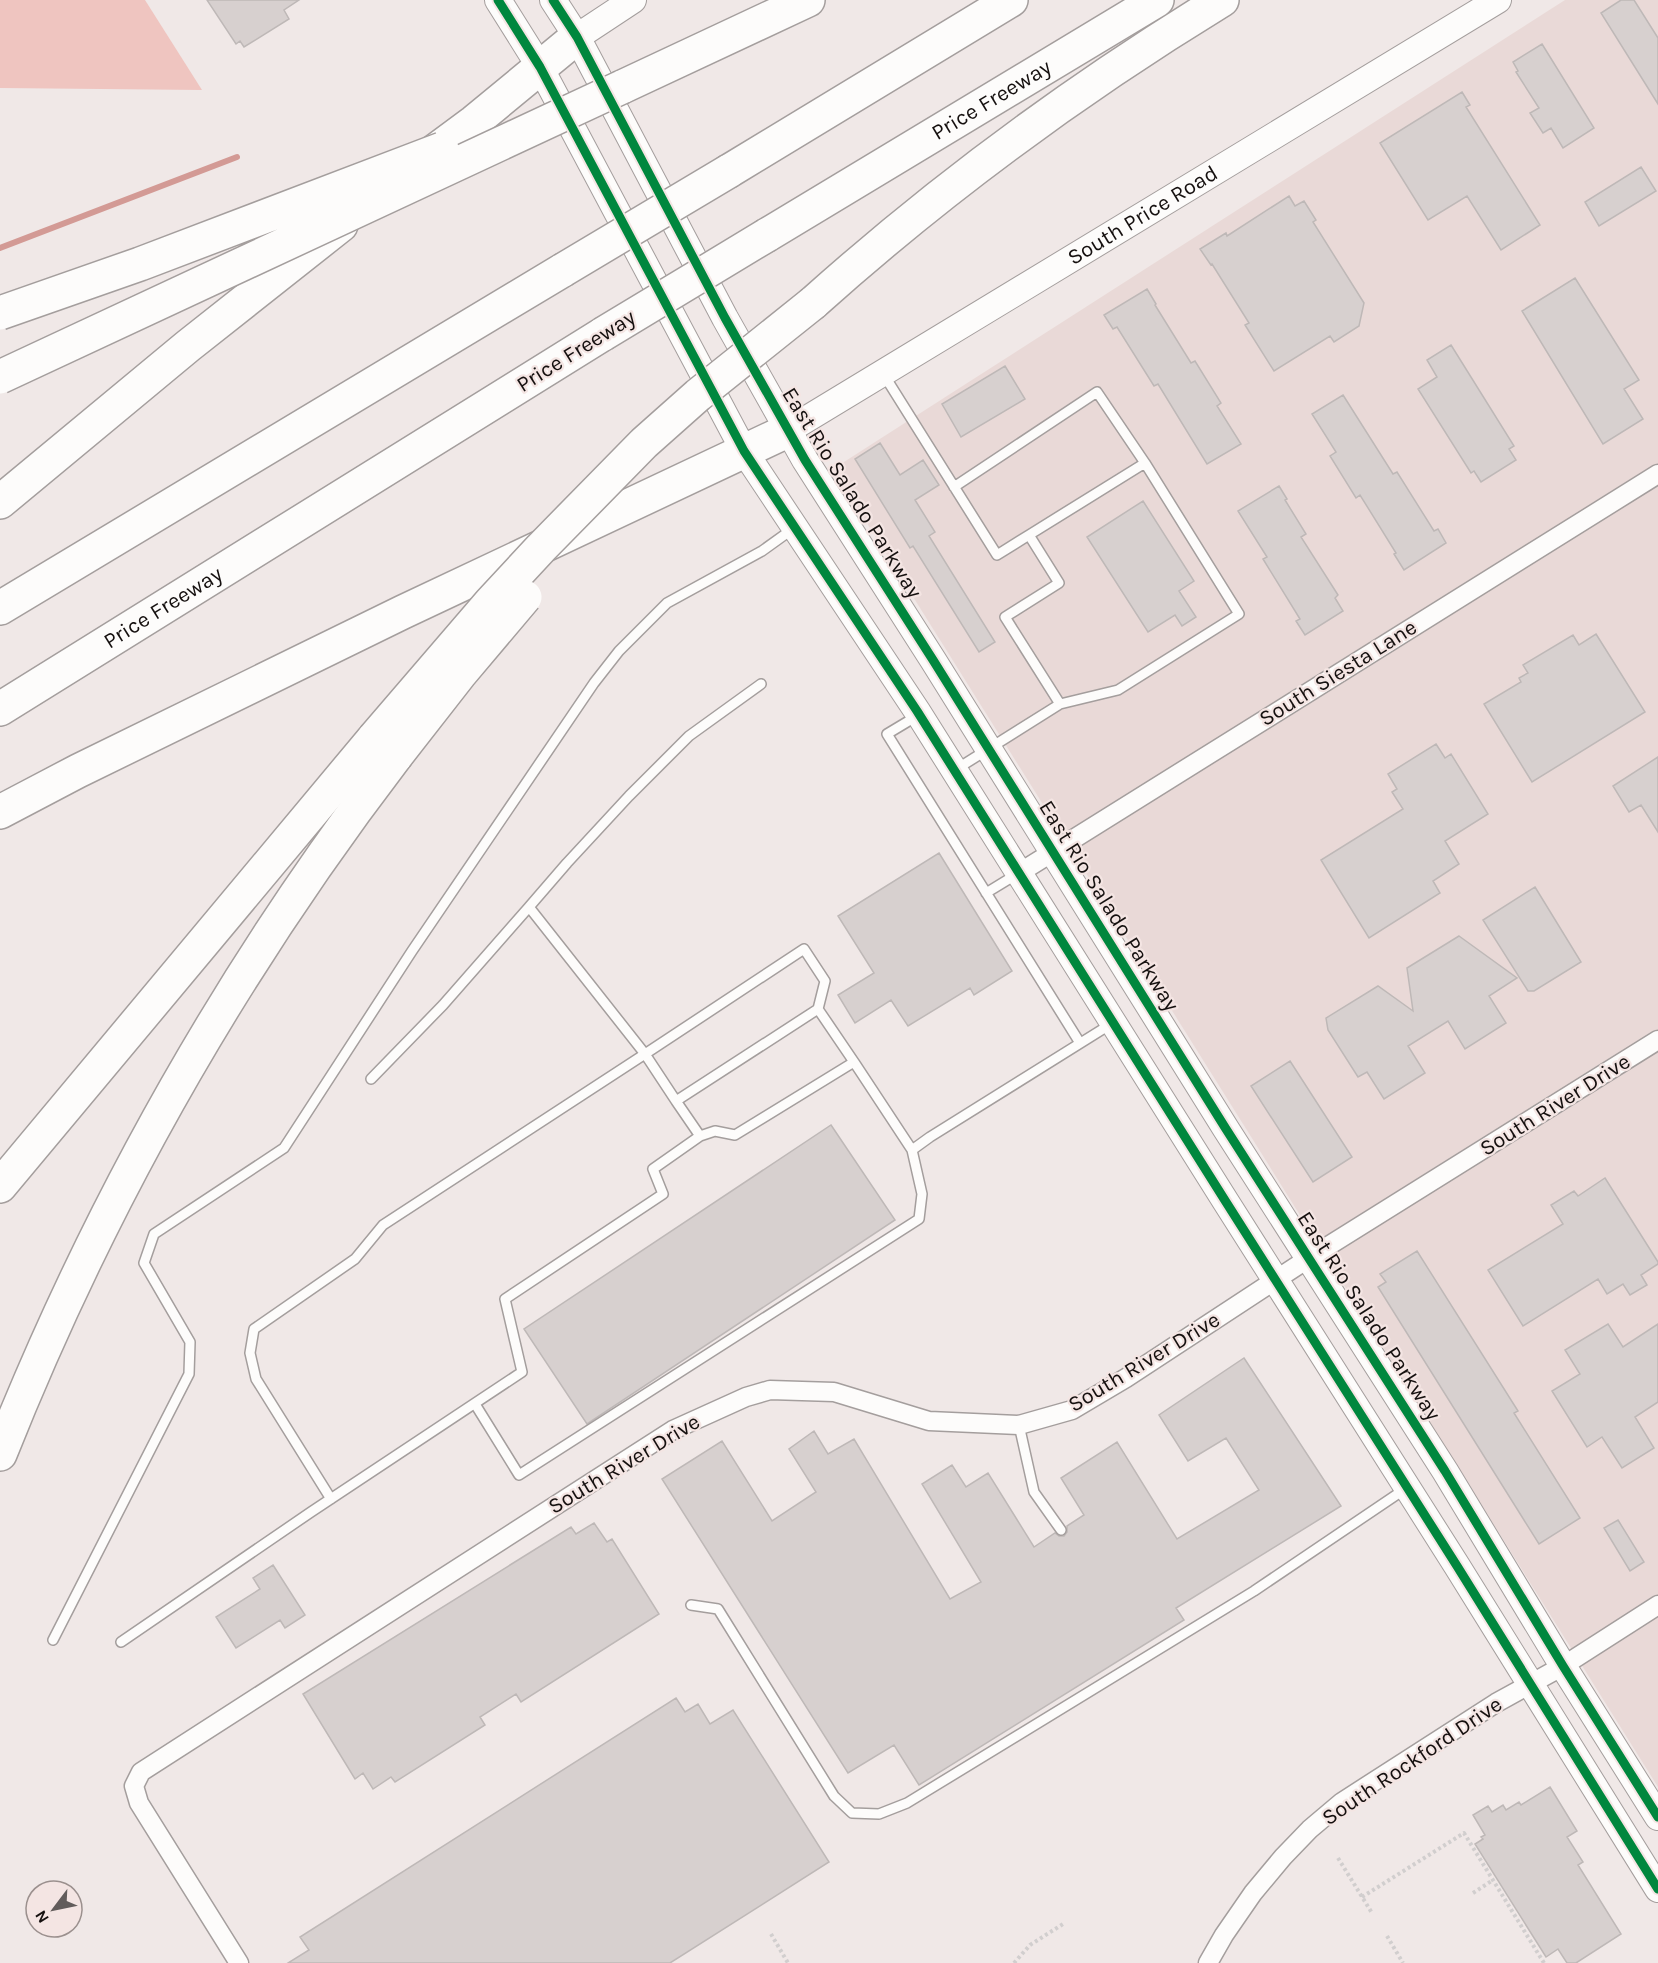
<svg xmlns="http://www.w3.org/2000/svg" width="1658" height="1963" font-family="Karla,sans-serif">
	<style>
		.built { fill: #e9d9d7 }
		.green { fill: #efc5c0 }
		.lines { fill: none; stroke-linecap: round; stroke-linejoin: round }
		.stream { stroke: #d39a95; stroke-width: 6 }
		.building { fill: #d7d0cf; stroke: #beb8b7; stroke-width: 1.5 }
		.lane-casing { stroke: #a49e9d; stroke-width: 12 }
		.street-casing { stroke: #a49e9d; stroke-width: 21 }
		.secondary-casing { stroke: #a49e9d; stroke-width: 28 }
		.highway-casing { stroke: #a49e9d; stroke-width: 36 }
		.path { stroke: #d1cece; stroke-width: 4; stroke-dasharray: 3 3; stroke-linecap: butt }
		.lane { stroke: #fdfcfb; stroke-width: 9 }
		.street { stroke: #fdfcfb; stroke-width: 18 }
		.secondary { stroke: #fdfcfb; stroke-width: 26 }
		.highway { stroke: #fdfcfb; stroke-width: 33 }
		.highway-bridge-casing { stroke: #a49e9d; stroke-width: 36; stroke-linecap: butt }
		.highway-bridge { stroke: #fdfcfb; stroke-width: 33 }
		.cycleway-casing { stroke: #f4e5e3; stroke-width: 13 }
		.cycleway { stroke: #00873e; stroke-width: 9 }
		.labels { text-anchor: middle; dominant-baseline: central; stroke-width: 4.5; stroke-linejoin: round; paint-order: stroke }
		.street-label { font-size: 22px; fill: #15100f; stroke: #f4e5e3 }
	</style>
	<rect width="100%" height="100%" fill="#f0e8e7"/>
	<!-- built -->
	<path class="built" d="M1565,0H1658V1787L833,469Z"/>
	<!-- green -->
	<path class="green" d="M0,0H145L202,90L0,88Z"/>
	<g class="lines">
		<!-- stream -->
		<path class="stream" d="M0,248L237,157"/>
	</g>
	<!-- building -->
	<path class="building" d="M207,0H299L284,10L289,19L244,47L240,41L236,44Z
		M1621,0H1634L1658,38V104L1601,13Z
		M1542,44L1594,128L1563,148L1551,128L1543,133L1530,113L1539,108L1516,72L1518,71L1513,62Z
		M1462,92L1470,105L1466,107L1540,225L1501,250L1467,196L1428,220L1380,143Z
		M1641,167L1656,191L1599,226L1585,202Z
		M1289,196L1295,206L1304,201L1316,220L1313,222L1364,303L1359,326L1334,342L1330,336L1274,371L1245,325L1249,323L1212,264L1211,265L1200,249L1226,233L1227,236Z
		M1575,278L1639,380L1624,389L1643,419L1603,444L1522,311Z
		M1147,289L1156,304L1155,305L1191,363L1195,361L1221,403L1217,406L1241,444L1207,464L1158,384L1154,386L1117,327L1113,329L1104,315Z
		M1451,345L1514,446L1509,449L1516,460L1481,482L1474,471L1471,473L1418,389L1437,377L1427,360Z
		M1005,366L1025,399L961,437L942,404Z
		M1343,395L1393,474L1397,472L1434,531L1438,529L1446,543L1404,570L1394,554L1396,553L1360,495L1356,498L1330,456L1336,452L1312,414Z
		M880,443L900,475L923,460L939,485L915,500L935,532L929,536L995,642L979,652L913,546L910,548L855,459Z
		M1279,486L1287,499L1285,500L1306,534L1301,537L1338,595L1335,598L1343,611L1305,635L1296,621L1300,619L1263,559L1267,557L1238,511Z
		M1143,501L1194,581L1179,591L1196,617L1182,626L1175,615L1148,632L1087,537Z
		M1596,634L1645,712L1532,782L1484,704L1521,682L1519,678L1528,673L1523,665L1573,635L1579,645Z
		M1436,744L1445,758L1451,754L1488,814L1445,841L1459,864L1433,881L1440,893L1369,938L1321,860L1403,809L1392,792L1397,789L1388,774Z
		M1658,757V832L1641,805L1629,812L1613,786Z
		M939,853L1012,971L974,995L970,988L908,1026L891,1000L855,1023L838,995L874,973L838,916Z
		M1535,887L1581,962L1534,991H1528L1483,920Z
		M1459,936L1517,978L1489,996L1506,1023L1465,1049L1448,1021L1408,1046L1425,1073L1384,1099L1367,1072L1358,1077L1328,1030L1326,1018L1378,986L1413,1011L1407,968Z
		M1290,1061L1352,1157L1313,1182L1251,1086Z
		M831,1125L895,1220L587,1424L524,1329Z
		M1605,1178L1658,1262V1264L1641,1275L1647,1285L1630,1295L1623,1284L1607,1294L1598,1279L1523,1326L1488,1270L1563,1224L1551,1205L1574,1191L1578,1196Z
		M1417,1251L1518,1411L1514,1413L1580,1518L1539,1544L1378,1287L1386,1282L1380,1274Z
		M1608,1324L1623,1347L1658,1324V1402L1635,1417L1654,1448L1622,1468L1602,1437L1587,1447L1552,1391L1580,1374L1565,1350Z
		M1244,1358L1341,1506L1176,1608L1184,1620L919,1785L894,1745L848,1773L662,1479L722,1441L772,1521L816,1492L789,1449L814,1431L828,1454L854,1439L950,1599L981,1582L922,1484L952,1465L966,1487L988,1473L1034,1547L1055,1533L1059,1536H1064L1067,1532V1526L1084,1515L1061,1478L1117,1442L1177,1539L1259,1490L1226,1438L1188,1461L1159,1415Z
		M1618,1520L1644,1562L1630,1571L1604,1528Z
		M594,1523L607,1542L612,1539L659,1614L521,1702L516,1694L480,1717L485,1725L395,1782L391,1777L373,1789L363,1773L355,1779L303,1694L571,1527L576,1534Z
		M273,1565L305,1615L285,1628L280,1620L236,1648L216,1617L260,1589L253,1578Z
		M676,1698L685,1712L698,1704L710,1724L733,1710L829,1862L670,1963H288L309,1950L300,1937Z
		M1550,1787L1577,1831L1567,1837L1583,1862L1578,1865L1621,1934L1576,1963H1567L1558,1949L1546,1957L1475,1844L1483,1839L1481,1837L1485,1835L1473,1815L1488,1806L1492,1812L1503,1805L1506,1810L1519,1802L1521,1805Z"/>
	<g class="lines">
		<defs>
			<path id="lane" d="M884,375L997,555L1029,535L1059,583L1005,617L1060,704L955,770
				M954,487L1097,392L1145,463
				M1029,535L1145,463L1239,614L1118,690L1060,704
				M917,716L887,734L1080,1043
				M986,893L1017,874
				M371,1079L443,1005L529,907
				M676,1101L645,1054L804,949L825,981L818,1009
				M700,1136L676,1101L818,1009L854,1062
				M475,1404L519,1475L919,1219L922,1194L912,1150
				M1019,1425L1034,1492L1061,1530
				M331,1499L256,1379L250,1353L254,1329L355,1259L383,1225L645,1054L529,907L567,863L629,796L689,736L761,684
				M691,1605L718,1609L834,1796L852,1813L879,1814L907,1803L1254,1591L1405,1489
				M53,1640L189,1374L190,1342L144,1263L154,1234L284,1148L412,951L594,683L619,651L667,603L762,551L794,528
				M121,1642L311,1512L522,1372L505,1299L663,1194L653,1169L700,1136L715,1131L735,1135L854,1062L912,1150L930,1137L1111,1024"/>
			<path id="street" d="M1019,873L1658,474
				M239,1963L139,1803L134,1786L141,1772L673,1430L746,1397L770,1390L834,1392L929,1421L1019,1425L1072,1410L1126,1378L1309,1258L1658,1040
				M1208,1963L1224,1935L1253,1893L1283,1857L1310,1829L1342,1802L1496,1703L1563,1666L1658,1605"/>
			<g id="secondary">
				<path d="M498,0L540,67L744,451L917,711L1226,1202L1457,1566L1658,1889"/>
				<path d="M553,0L577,37L725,318L805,460L933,660L1226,1129L1445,1471L1563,1666L1658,1817"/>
				<path d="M577,37L633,0"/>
				<path id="s1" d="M787,431L1498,0"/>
			</g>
			<g id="highway">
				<path d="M622,87L808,0"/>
				<path d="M416,165L474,122L577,37"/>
				<path d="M729,171L1011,0"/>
				<path id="s2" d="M767,235L1157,0"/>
				<path d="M813,303C939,190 1078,88 1222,0"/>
				<path d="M0,502L188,346L341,225"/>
				<path d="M0,608L563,270"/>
				<path id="s3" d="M0,709L603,334"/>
				<path d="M0,812L78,771L403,612L787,431"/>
				<path d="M0,1186L374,738"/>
				<path d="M0,1454C99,1205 233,969 396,756"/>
			</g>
		</defs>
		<!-- lane casing -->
		<use href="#lane" class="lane-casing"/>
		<!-- street casing -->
		<use href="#street" class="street-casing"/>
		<!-- secondary casing -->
		<use href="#secondary" class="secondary-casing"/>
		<!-- highway casing -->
		<use href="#highway" class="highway-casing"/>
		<!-- path -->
		<path class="path" d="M1338,1858L1372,1913
			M1473,1893L1493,1880
			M1362,1897L1464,1833L1544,1963
			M771,1934L788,1963
			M1387,1936L1403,1963
			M1014,1963L1030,1945L1063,1924"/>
		<!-- lane -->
		<use href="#lane" class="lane"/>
		<!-- street -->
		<use href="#street" class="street"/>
		<!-- secondary -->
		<use href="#secondary" class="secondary"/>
		<!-- highway -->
		<use href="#highway" class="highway"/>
		<defs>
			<path id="highway-bridge" d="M563,270L729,171
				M0,313L140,264L442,149
				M603,334L767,235
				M0,377L622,87
				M374,738L490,603L541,548L644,443L698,395L813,303
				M396,756L460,674L525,597"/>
		</defs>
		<!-- highway-bridge casing -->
		<use href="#highway-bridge" class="highway-bridge-casing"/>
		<!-- highway-bridge -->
		<use href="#highway-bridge" class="highway-bridge"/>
		<defs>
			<path id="cycleway" d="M498,0L540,67L744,451L917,711L1226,1202L1457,1566L1658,1889
				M553,0L577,37L725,318L805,460L933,660L1226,1129L1445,1471L1563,1666L1658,1817"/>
		</defs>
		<!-- cycleway casing -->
		<use href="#cycleway" class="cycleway-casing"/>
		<!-- cycleway -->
		<use href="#cycleway" class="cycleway"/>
	</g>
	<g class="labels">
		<!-- street labels -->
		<g class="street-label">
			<text stroke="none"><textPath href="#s2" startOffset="262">Price Freeway</textPath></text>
			<text stroke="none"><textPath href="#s1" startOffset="416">South Price Road</textPath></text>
			<text transform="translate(576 351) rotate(-32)">Price Freeway</text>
			<text transform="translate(852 493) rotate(58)">East Rio Salado Parkway</text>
			<text stroke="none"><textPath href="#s3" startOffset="192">Price Freeway</textPath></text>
			<text transform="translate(1338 673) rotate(-32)">South Siesta Lane</text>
			<text transform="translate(1109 906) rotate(58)">East Rio Salado Parkway</text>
			<text transform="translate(1555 1105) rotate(-32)">South River Drive</text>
			<text transform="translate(1369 1316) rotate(57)">East Rio Salado Parkway</text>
			<text transform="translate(1144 1362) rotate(-31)">South River Drive</text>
			<text transform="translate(624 1464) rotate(-31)">South River Drive</text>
			<text transform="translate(1412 1761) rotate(-34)">South Rockford Drive</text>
		</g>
	</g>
	<!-- north arrow -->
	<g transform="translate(54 1909) rotate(238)"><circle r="28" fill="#f4e5e3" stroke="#9b908e" stroke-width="1.5"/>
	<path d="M0-4.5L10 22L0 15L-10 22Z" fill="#625c5b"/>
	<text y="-9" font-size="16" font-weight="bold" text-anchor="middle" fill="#15100f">N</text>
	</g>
</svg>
